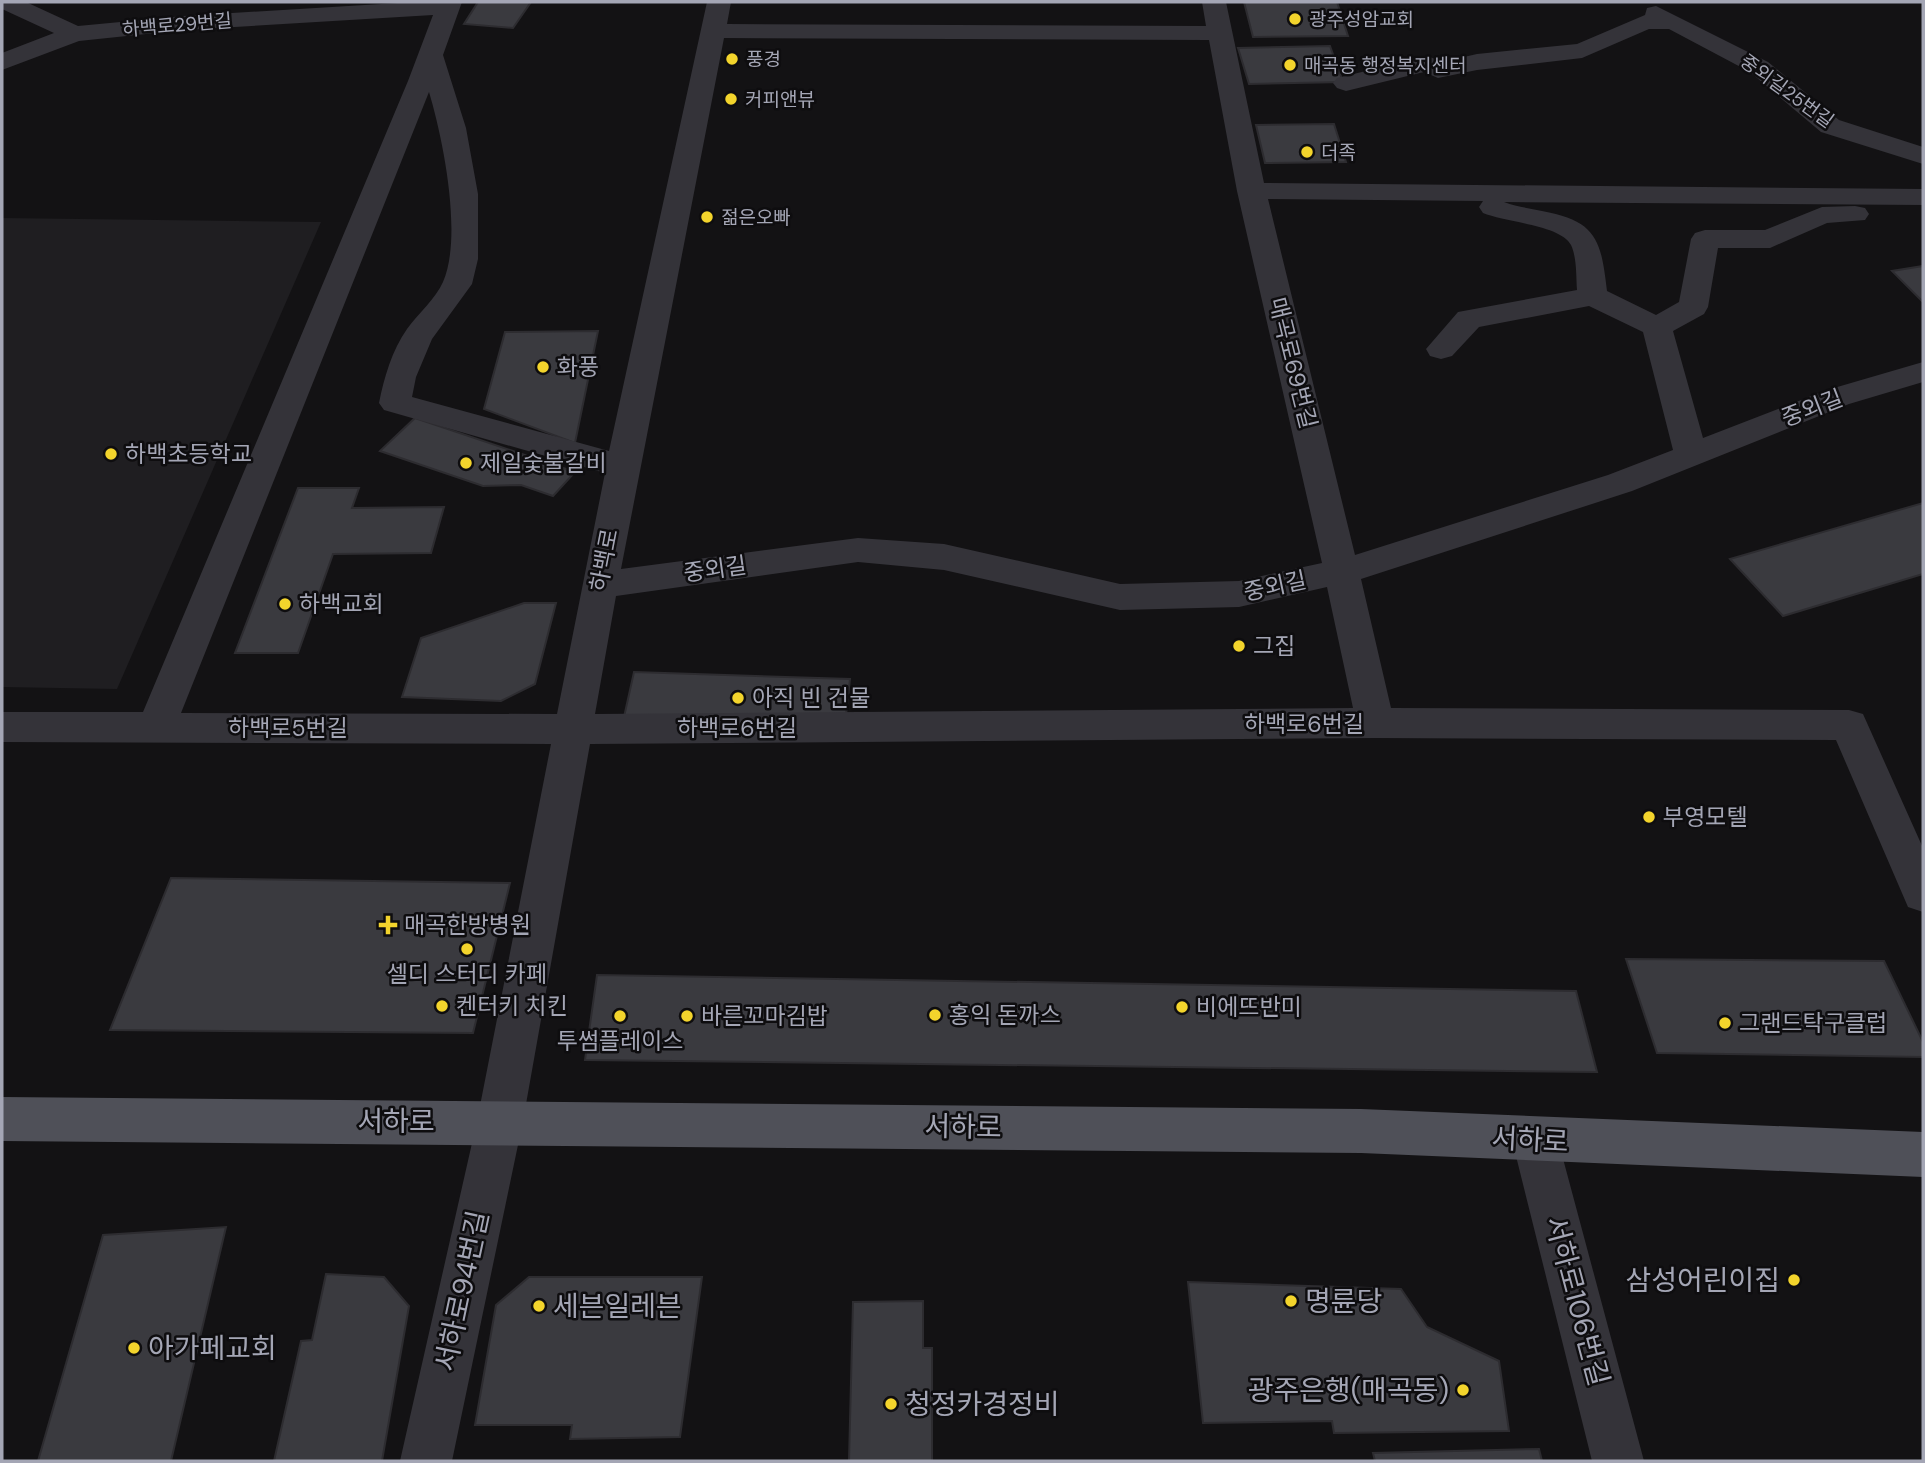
<svg xmlns="http://www.w3.org/2000/svg" width="1925" height="1463" font-family="'DM Sans','Noto Sans KR',sans-serif">
	<style>
		.built { fill: #1f1e21 }
		.building { fill: #3a3a3f; stroke: #2d2c30; stroke-width: 2 }
		.lines { fill: none; stroke-linecap: round; stroke-linejoin: round }
		.minor { fill: #343339; fill-rule: evenodd }
		.major { fill: #4f5058; fill-rule: evenodd }
		.poi-dot { fill: #f3d42c; stroke: #0e0d0f; stroke-width: 2.5 }
		.labels { text-anchor: middle; dominant-baseline: central; stroke-width: 5; stroke-linejoin: round; paint-order: stroke }
		.far-poi-label { font-size: 19px; fill: #a4a6b5; stroke: #0e0d0f; text-anchor: start }
		.far-street-label { font-size: 19px; fill: #a4a6b5; stroke: #0e0d0f }
		.street-label { font-size: 23px; fill: #a4a6b5; stroke: #0e0d0f }
		.poi-label { font-size: 23px; fill: #a4a6b5; stroke: #0e0d0f; text-anchor: start }
		.near-street-label { font-size: 28px; fill: #a4a6b5; stroke: #0e0d0f }
		.near-poi-label { font-size: 28px; fill: #a4a6b5; stroke: #0e0d0f; text-anchor: start }
	</style>
	<rect width="100%" height="100%" fill="#131214"/>
	<!-- built -->
	<path class="built" d="M2,218L321,222L117,689L2,687Z"/>
	<!-- building -->
	<path class="building" d="M478,2H531L513,28L464,24Z
		M1244,2H1337L1348,36L1253,37Z
		M1330,46L1343,82L1249,84L1238,48Z
		M1334,124L1346,162L1265,163L1256,125Z
		M1923,266V302L1892,271Z
		M598,331L575,443L484,409L505,332Z
		M415,418L575,472L553,496L521,485L483,486L380,451Z
		M298,488H359L352,508L444,507L431,553L333,554L298,653H235Z
		M1923,503V574L1783,616L1730,559Z
		M524,603H556L535,684L501,701L402,697L421,638Z
		M634,672L850,679L845,724L624,717Z
		M171,878L510,883L473,1033L110,1030Z
		M1626,959L1884,961L1923,1042V1057L1657,1053Z
		M597,975L1576,991L1597,1072L585,1060Z
		M226,1227L171,1461H38L103,1235Z
		M326,1274L384,1277L409,1306L382,1461H274L301,1341L312,1340Z
		M529,1277H702L680,1437L570,1439L572,1425H475L496,1305Z
		M1188,1282L1401,1289L1427,1327L1499,1361L1509,1431L1334,1433L1332,1421L1203,1423Z
		M923,1301V1348H932V1461H849L853,1302Z
		M1539,1449L1542,1461H1375L1373,1453Z"/>
	<g class="lines">
		<!-- minor -->
		<path class="minor" d="M2,2H26L78,26L184,16L414,2H462L443,55L466,128L478,194V259L472,284L432,339L416,377L412,397L609,451L707,2H731L727,24L1206,26L1202,2H1226L1264,183L1923,189V205L1504,202C1517,207 1529,208 1542,211C1597,221 1601,240 1607,291L1656,315L1679,302L1691,239L1695,233L1705,230H1765L1822,207L1855,206L1865,208L1869,214L1865,220L1827,223L1770,248H1718L1708,307L1704,314L1673,331L1703,438L1827,390L1923,362V382L1849,404L1632,491L1361,579L1391,708L1849,710L1863,714L1923,848V912L1908,907L1836,740L1375,738L590,744L523,1121L452,1461H400L477,1121L551,744L2,742V712H143L408,81L433,15L184,30L79,41L2,70V53L54,33L2,9ZM724,38L1209,40L1237,191L1322,563L1239,581L1120,584L944,544L858,538L621,569ZM429,92C443,139 463,236 443,282C436,298 418,314 407,329C392,350 384,378 379,403L384,410L605,473L557,714L181,713ZM1268,199L1483,201L1479,207L1483,213C1504,222 1561,225 1571,245C1577,258 1576,276 1577,290L1458,312L1426,349L1430,356L1441,359L1452,356L1479,327L1589,306L1643,332L1673,450L1608,475L1355,555ZM858,562L944,570L1120,610L1239,607L1327,587L1353,708L595,714L616,596Z
			M1656,6L1768,62L1839,120L1923,147V164L1821,132L1750,72L1669,29H1649L1582,58L1477,70L1438,78L1424,72L1346,91L1337,88L1333,83L1337,78L1428,56L1442,62L1477,54L1577,44L1645,15L1647,8Z
			M1535,1118L1551,1124L1558,1140L1644,1461H1592L1512,1140L1519,1124Z"/>
		<!-- major -->
		<path class="major" d="M2,1097L1361,1109L1923,1132V1177L1361,1153L2,1141Z"/>
	</g>
	<!-- markers -->
	<g class="poi-dot">
		<circle cx="1295" cy="19" r="7"/>
		<circle cx="732" cy="59" r="7"/>
		<circle cx="1290" cy="65" r="7"/>
		<circle cx="731" cy="99" r="7"/>
		<circle cx="1307" cy="152" r="7"/>
		<circle cx="707" cy="217" r="7"/>
		<circle cx="543" cy="367" r="7"/>
		<circle cx="111" cy="454" r="7"/>
		<circle cx="466" cy="463" r="7"/>
		<circle cx="285" cy="604" r="7"/>
		<circle cx="1239" cy="646" r="7"/>
		<circle cx="738" cy="698" r="7"/>
		<circle cx="1649" cy="817" r="7"/>
		<path d="M384.5 914.5h7v7h7v7h-7v7h-7v-7h-7v-7h7z"/>
		<circle cx="467" cy="949" r="7"/>
		<circle cx="442" cy="1006" r="7"/>
		<circle cx="1182" cy="1007" r="7"/>
		<circle cx="935" cy="1015" r="7"/>
		<circle cx="620" cy="1016" r="7"/>
		<circle cx="687" cy="1016" r="7"/>
		<circle cx="1725" cy="1023" r="7"/>
		<circle cx="1794" cy="1280" r="7"/>
		<circle cx="1291" cy="1301" r="7"/>
		<circle cx="539" cy="1306" r="7"/>
		<circle cx="134" cy="1348" r="7"/>
		<circle cx="1463" cy="1390" r="7"/>
		<circle cx="891" cy="1404" r="7"/>
	</g>
	<g class="labels">
		<!-- far-poi labels -->
		<g class="far-poi-label">
			<text x="1309" y="19">광주성암교회</text>
			<text x="746" y="59">풍경</text>
			<text x="1304" y="65">매곡동 행정복지센터</text>
			<text x="745" y="99">커피앤뷰</text>
			<text x="1321" y="152">더족</text>
			<text x="721" y="217">젊은오빠</text>
		</g>
		<!-- far-street labels -->
		<g class="far-street-label">
			<text transform="translate(177 25) rotate(-5)">하백로29번길</text>
			<text transform="translate(1787 91) rotate(36)">중외길25번길</text>
		</g>
		<!-- street labels -->
		<g class="street-label">
			<text transform="translate(1293 363) rotate(76)">매곡로69번길</text>
			<text transform="translate(1812 408) rotate(-21)">중외길</text>
			<text transform="translate(604 560) rotate(-79)">하백로</text>
			<text transform="translate(715 569) rotate(-8)">중외길</text>
			<text transform="translate(1275 586) rotate(-12)">중외길</text>
			<text x="1304" y="724">하백로6번길</text>
			<text x="288" y="728">하백로5번길</text>
			<text x="737" y="728">하백로6번길</text>
		</g>
		<!-- poi labels -->
		<g class="poi-label">
			<text x="557" y="367">화풍</text>
			<text x="125" y="454">하백초등학교</text>
			<text x="480" y="463">제일숯불갈비</text>
			<text x="299" y="604">하백교회</text>
			<text x="1253" y="646">그집</text>
			<text x="752" y="698">아직 빈 건물</text>
			<text x="1663" y="817">부영모텔</text>
			<text x="404" y="925">매곡한방병원</text>
			<text x="467" y="974" text-anchor="middle">셀디 스터디 카페</text>
			<text x="456" y="1006">켄터키 치킨</text>
			<text x="1196" y="1007">비에뜨반미</text>
			<text x="949" y="1015">홍익 돈까스</text>
			<text x="701" y="1016">바른꼬마김밥</text>
			<text x="1739" y="1023">그랜드탁구클럽</text>
			<text x="620" y="1041" text-anchor="middle">투썸플레이스</text>
		</g>
		<!-- near-street labels -->
		<g class="near-street-label">
			<text x="396" y="1121">서하로</text>
			<text transform="translate(963 1127) rotate(1)">서하로</text>
			<text transform="translate(1530 1140) rotate(3)">서하로</text>
			<text transform="translate(462 1291) rotate(-78)">서하로94번길</text>
			<text transform="translate(1577 1301) rotate(75)">서하로106번길</text>
		</g>
		<!-- near-poi labels -->
		<g class="near-poi-label">
			<text x="1780" y="1280" text-anchor="end">삼성어린이집</text>
			<text x="1305" y="1301">명륜당</text>
			<text x="553" y="1306">세븐일레븐</text>
			<text x="148" y="1348">아가페교회</text>
			<text x="1449" y="1390" text-anchor="end">광주은행(매곡동)</text>
			<text x="905" y="1404">청정카경정비</text>
		</g>
	</g>
	<!-- border -->
	<rect width="1925" height="1463" fill="none" stroke="#a4a6b5" stroke-width="7"/>
</svg>
